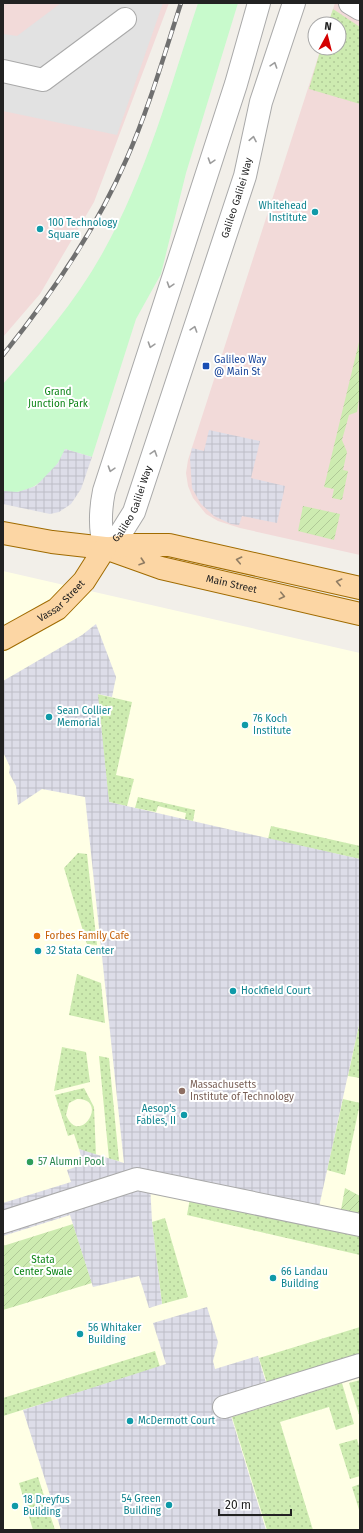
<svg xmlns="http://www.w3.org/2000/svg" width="363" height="1533" font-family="'Fira Sans',sans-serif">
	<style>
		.commercial { fill: #f2dad9 }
		.education { fill: #ffffe5 }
		.grass { fill: url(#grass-dots); fill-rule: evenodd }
		.park { fill: #c8facc }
		.garden { fill: url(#garden-furrows) }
		.parking { fill: #e2e2e2 }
		.plaza { fill: url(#plaza-grid) }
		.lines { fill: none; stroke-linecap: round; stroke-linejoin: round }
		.minor-casing { stroke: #a9a9a9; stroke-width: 24 }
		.major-casing { stroke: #a06b00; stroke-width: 24 }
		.minor { stroke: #fff; stroke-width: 22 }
		.major { stroke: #fcd6a4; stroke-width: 22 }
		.rail-casing { stroke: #707070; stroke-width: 4.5 }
		.rail { stroke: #fff; stroke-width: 3; stroke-dasharray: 9; stroke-linecap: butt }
		.oneway { stroke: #9c9c9c }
		.oneway2 { stroke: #8f7c63 }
		.culture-dot { fill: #0f9aa8; stroke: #fff; stroke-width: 1.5 }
		.transit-dot { fill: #1a4fb4; stroke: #fff; stroke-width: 1.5 }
		.food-dot { fill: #e8710a; stroke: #fff; stroke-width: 1.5 }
		.education-dot { fill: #8d6e63; stroke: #fff; stroke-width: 1.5 }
		.leisure-dot { fill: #2e9e5b; stroke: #fff; stroke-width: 1.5 }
		.labels { text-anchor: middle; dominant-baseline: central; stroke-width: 4; stroke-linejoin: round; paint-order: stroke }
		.street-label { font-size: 10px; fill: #222; stroke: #fff }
		.culture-label { font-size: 10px; fill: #0d838f; stroke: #fff; text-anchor: start }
		.transit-label { font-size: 10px; fill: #164399; stroke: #fff; text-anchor: start }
		.park-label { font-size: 10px; fill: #0c8416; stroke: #fff }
		.food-label { font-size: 10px; fill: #c56008; stroke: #fff; text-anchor: start }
		.education-label { font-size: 10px; fill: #785e54; stroke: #fff; text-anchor: start }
		.leisure-label { font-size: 10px; fill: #27864d; stroke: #fff; text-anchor: start }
	</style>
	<defs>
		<pattern id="grass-dots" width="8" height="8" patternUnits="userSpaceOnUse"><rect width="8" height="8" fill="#cdebb0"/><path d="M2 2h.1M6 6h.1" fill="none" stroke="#b0c997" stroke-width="1.8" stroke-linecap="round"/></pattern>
		<pattern id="garden-furrows" width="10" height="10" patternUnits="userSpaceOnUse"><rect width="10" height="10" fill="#cdebb0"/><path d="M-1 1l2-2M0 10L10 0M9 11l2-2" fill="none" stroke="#b0c997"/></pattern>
		<pattern id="plaza-grid" width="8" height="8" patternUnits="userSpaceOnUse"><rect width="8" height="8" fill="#dddde8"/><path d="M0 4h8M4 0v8" fill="none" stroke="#bdbdc7"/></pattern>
	</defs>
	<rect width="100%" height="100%" fill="#f2efe9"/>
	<!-- commercial -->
	<path class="commercial" d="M3,3H169L94,202L40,294L3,337Z
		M335,3H360V555L240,528L218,521L206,514L193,498L188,486L186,473L188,460L321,48H339V24H328Z"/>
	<!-- education -->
	<path class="education" d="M3,571L360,653V1530H3Z"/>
	<!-- grass -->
	<path class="grass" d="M333,9L360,27V104L309,89L321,48H339V24H328Z
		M97,694L132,702L116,775L134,779L127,806L109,802Z
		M138,797L195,810L193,821L185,819L186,813L158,806L156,812L135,808Z
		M271,826L360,846V859L268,839Z
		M78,853L87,854L97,945L87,944L64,868Z
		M77,974L101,983L105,1023L69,1015Z
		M360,1020V1078L348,1076Z
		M62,1047L86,1052L90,1082L54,1091Z
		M99,1056L109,1058L119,1161L109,1159Z
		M84,1088L94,1107L96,1156L79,1149L74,1134L68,1136L55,1095ZM77,1099C110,1098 80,1148 66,1115L69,1103Z
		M343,1099L360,1103L345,1175L327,1170Z
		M190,1198L360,1237V1255L187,1215Z
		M165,1218L188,1297L162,1304L152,1222Z
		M360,1327V1358L268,1386L259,1358Z
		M155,1351L160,1367L3,1416V1398Z
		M360,1380V1418L349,1383Z
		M342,1383L354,1424L336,1430L329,1407L280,1422L313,1530H267L232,1417Z
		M357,1439L360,1450V1476L350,1479L339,1444Z
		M38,1477L55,1530H33L19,1483Z
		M360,1484V1513L352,1487Z"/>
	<!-- park -->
	<path class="park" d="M198,3H238L186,173L161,274L136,319L92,457L65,449C56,473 31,498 3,491V384C39,344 75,302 102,254C146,176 170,88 198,3Z"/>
	<!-- garden -->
	<path class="garden" d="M359,342L360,392L357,412L349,415L342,440L347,452L343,470L348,471L342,500L332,498L334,489L324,487Z
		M303,506L340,514L334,540L298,531Z
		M345,1188L360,1196V1214L341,1210Z
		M73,1224L92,1283L3,1310V1246Z"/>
	<!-- parking -->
	<path class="parking" d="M61,3H163L117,135L3,111V34L17,36Z"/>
	<!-- plaza -->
	<path class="plaza" d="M209,430L260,441L251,478L285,486L277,523L242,516L239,525L231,524L214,516L201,504L192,488L190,458L192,448L204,451Z
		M65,449L92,457L81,489L71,504L59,512L50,514L3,504V491L18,492L36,486L58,463Z
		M96,624L116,677L112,697L98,694L109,802L360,859V1020L317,1216L150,1183L152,1222L162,1304L149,1308L139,1276L93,1287L70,1215L3,1236V1203L71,1182L67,1170L83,1164L79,1149L124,1163L85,797L42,789L18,805L16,786L9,773L10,767L3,752V681L82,635Z
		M207,1307L218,1342L213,1361L215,1369L258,1356L272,1403L231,1416L266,1530H61L23,1410L166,1364L153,1323Z"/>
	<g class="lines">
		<defs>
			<g id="minor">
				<path id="s1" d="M259,3L236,84L104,491C100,511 99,529 105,548L119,536L134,512L245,176L261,102L294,3"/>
				<path d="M350,3L360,9"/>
				<path d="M3,71L43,80L125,19"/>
				<path d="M3,1222L137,1179L360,1225"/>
				<path d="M224,1407L360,1365"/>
			</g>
			<g id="major">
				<path id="s2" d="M3,533L52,542L105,548L161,568L360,614"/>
				<path d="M110,548L128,545H169L360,588"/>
				<path id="s3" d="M3,639L57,609L84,581L105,548"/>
			</g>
		</defs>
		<!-- minor casing -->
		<use href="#minor" class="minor-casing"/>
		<!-- major casing -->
		<use href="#major" class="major-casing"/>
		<!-- minor -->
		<use href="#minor" class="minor"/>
		<!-- major -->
		<use href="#major" class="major"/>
		<defs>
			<path id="rail" d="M3,355C52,294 96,230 127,158C149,108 164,55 181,3"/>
		</defs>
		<!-- rail casing -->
		<use href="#rail" class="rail-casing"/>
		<!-- rail -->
		<use href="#rail" class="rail"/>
	</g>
	<!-- one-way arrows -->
	<defs><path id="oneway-chevron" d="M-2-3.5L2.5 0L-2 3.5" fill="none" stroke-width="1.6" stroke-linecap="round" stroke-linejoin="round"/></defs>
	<g class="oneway">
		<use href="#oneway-chevron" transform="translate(274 65) rotate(-72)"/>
		<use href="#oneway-chevron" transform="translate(253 139) rotate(-79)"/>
		<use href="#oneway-chevron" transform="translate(211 161) rotate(108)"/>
		<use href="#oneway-chevron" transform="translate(170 285) rotate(108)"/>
		<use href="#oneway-chevron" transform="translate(194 329) rotate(-72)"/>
		<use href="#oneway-chevron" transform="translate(151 345) rotate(108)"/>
		<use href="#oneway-chevron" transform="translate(154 453) rotate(-72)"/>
		<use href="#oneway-chevron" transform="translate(111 469) rotate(108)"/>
	</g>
	<g class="oneway2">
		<use href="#oneway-chevron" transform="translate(239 560) rotate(-168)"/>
		<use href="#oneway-chevron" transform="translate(142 562) rotate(18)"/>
		<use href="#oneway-chevron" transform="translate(339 582) rotate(-167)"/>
		<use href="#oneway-chevron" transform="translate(282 596) rotate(13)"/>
	</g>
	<!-- markers -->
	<g class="culture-dot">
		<circle cx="315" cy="212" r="4"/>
		<circle cx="40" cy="229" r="4"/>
		<circle cx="49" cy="717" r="4"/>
		<circle cx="245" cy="725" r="4"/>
		<circle cx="38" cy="951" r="4"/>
		<circle cx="233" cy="991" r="4"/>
		<circle cx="184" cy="1115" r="4"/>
		<circle cx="273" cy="1278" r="4"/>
		<circle cx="80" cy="1334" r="4"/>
		<circle cx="130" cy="1421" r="4"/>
		<circle cx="169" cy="1505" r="4"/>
		<circle cx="15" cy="1506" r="4"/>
	</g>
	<rect class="transit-dot" x="202" y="362" width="8" height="8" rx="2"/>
	<circle class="food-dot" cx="37" cy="936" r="4"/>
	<circle class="education-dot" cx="182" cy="1091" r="4"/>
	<circle class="leisure-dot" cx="30" cy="1162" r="4"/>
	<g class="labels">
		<!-- street labels -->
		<g class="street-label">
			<text stroke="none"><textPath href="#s1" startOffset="947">Galileo Galilei Way</textPath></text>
			<text stroke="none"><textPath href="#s1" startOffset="623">Galileo Galilei Way</textPath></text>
			<text stroke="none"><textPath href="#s2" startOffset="235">Main Street</textPath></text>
			<text stroke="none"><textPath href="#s3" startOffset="70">Vassar Street</textPath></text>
		</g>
		<!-- culture labels -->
		<g class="culture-label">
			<text x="307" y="206" text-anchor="end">Whitehead<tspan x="307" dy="12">Institute</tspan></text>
			<text x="48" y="223">100 Technology<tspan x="48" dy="12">Square</tspan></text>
			<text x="57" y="711">Sean Collier<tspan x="57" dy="12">Memorial</tspan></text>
			<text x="253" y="719">76 Koch<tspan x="253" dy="12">Institute</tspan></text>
			<text x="46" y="951">32 Stata Center</text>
			<text x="241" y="991">Hockfield Court</text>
			<text x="176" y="1109" text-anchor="end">Aesop's<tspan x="176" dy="12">Fables, II</tspan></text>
			<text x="281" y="1272">66 Landau<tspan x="281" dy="12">Building</tspan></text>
			<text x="88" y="1328">56 Whitaker<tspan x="88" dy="12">Building</tspan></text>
			<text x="138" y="1421">McDermott Court</text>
			<text x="161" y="1499" text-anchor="end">54 Green<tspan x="161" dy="12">Building</tspan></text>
			<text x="23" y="1500">18 Dreyfus<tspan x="23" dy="12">Building</tspan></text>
		</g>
		<!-- transit labels -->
		<g class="transit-label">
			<text x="214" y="360">Galileo Way<tspan x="214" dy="12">@ Main St</tspan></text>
		</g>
		<!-- park labels -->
		<g class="park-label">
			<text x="58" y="392">Grand<tspan x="58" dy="12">Junction Park</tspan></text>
			<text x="43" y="1260">Stata<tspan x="43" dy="12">Center Swale</tspan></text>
		</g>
		<!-- food labels -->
		<g class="food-label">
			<text x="45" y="936">Forbes Family Cafe</text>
		</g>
		<!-- education labels -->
		<g class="education-label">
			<text x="190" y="1085">Massachusetts<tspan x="190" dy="12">Institute of Technology</tspan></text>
		</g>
		<!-- leisure labels -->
		<g class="leisure-label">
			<text x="38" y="1162">57 Alumni Pool</text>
		</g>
	</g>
	<!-- border -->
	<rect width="363" height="1533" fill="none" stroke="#222222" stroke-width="8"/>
	<!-- north arrow -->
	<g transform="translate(327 36) rotate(7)"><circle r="19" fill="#ffffff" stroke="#a7a7a7"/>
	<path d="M0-3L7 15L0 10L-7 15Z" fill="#d40000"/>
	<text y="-6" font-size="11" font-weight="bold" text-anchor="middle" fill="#222222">N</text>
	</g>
	<!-- scale -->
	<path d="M219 1509v6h72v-6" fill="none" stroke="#222222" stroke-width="2"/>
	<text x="225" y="1509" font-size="12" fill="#222222" stroke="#ffffff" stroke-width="3" paint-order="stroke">20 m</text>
</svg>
